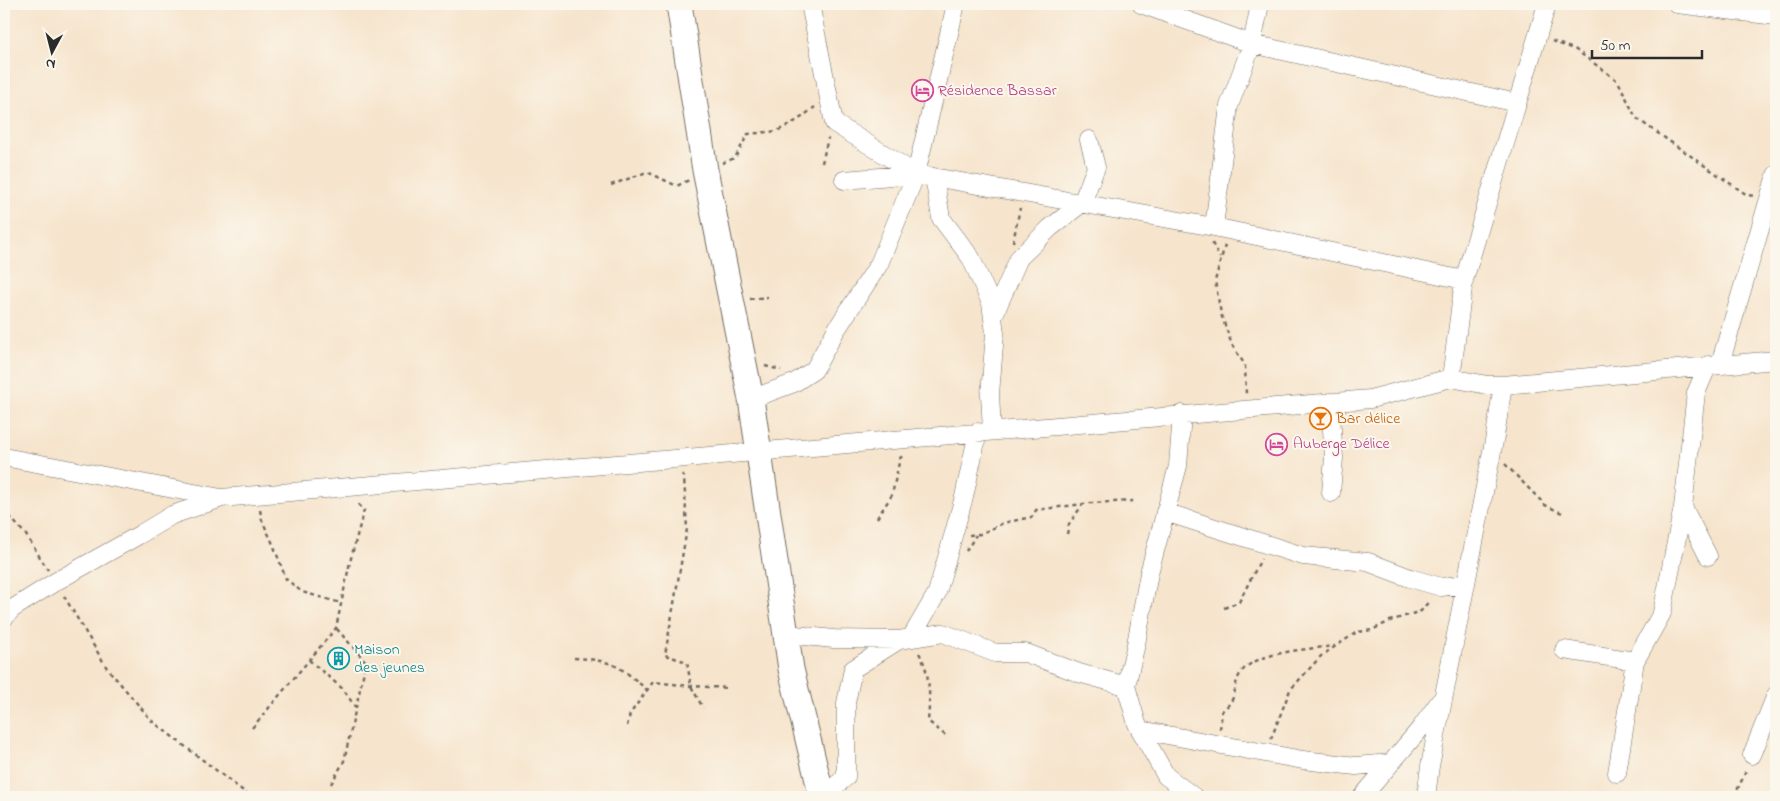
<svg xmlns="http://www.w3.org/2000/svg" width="1780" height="801" font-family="'Indie Flower',sans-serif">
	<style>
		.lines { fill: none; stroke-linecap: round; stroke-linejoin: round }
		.street-casing { stroke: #726c63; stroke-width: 19 }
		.secondary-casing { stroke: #726c63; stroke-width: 27 }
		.path { stroke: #726c63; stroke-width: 2.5; stroke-dasharray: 4 4; stroke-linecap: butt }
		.street { stroke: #fff; stroke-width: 18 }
		.secondary { stroke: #fff; stroke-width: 25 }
		.labels { text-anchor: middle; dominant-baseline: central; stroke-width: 4; stroke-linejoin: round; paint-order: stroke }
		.hotel-label { font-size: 16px; fill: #b23c85; stroke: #fbf7ec; text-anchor: start }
		.food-label { font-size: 16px; fill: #c56008; stroke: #fbf7ec; text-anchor: start }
		.culture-label { font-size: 16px; fill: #0d838f; stroke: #fbf7ec; text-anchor: start }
	</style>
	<rect width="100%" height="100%" fill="#fbf7ec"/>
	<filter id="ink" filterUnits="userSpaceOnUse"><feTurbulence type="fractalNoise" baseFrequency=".02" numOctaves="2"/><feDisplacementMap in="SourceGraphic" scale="10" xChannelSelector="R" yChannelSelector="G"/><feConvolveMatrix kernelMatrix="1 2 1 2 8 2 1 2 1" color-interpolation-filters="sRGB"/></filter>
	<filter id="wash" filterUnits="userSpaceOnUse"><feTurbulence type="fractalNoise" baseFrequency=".0096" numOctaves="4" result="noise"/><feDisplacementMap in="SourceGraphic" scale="20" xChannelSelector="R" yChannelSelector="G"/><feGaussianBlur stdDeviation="1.12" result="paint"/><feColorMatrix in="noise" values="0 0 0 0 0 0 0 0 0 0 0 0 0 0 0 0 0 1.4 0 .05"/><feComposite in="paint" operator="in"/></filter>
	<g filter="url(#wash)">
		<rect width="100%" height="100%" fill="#f6e4cc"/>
	</g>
	<g filter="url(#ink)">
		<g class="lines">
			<defs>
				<path id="street" d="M810,4L834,123L916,174
					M1141,4L1252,44L1517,103
					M1677,4L1776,16
					M934,177L941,218L971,258L991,303L995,333L990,394L992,431
					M844,180L916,174L1214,227L1464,280
					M1214,227L1229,106L1252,44L1260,4
					M993,317L1019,258L1050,228L1082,203L1096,167L1089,140
					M1720,364L1776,175
					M1451,378L1464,280L1547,4
					M751,399L794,383L814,370L836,330L879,264L916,174L956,4
					M1330,402L1334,458L1331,493
					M1182,414L1178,466L1149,573L1136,644L1126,686L1137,724L1166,776L1194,797
					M4,457L221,498L1370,399L1451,378L1487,385H1503L1776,360
					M1683,507L1708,556
					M1165,512L1303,556L1368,562L1410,578L1441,587L1466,584
					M4,618L12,609L55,582L139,535L172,515L219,499
					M786,634L834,639L899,640
					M911,638L937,593L964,497L978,432
					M1564,650L1635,661L1662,613L1683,507L1696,393L1708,365
					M1140,730L1303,760L1356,766L1391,763
					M1752,755L1776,695
					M1617,773L1635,661
					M822,797L846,777V703L853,669L899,640L943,633L995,653H1026L1079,673L1126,686
					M1362,797L1420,729L1440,701
					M1426,797L1430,766L1495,436L1503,385"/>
				<path id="secondary" d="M679,4L705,170L751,399L791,669L822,797"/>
			</defs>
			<!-- street casing -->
			<use href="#street" class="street-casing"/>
			<!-- secondary casing -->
			<use href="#secondary" class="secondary-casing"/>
			<!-- path -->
			<path class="path" d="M1552,41L1576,50L1618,81L1636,118L1747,195L1755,196
				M722,163L735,158L748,134L777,131L798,120L815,107
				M822,163L828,138
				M611,185L647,172L677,186L689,180
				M1013,242L1020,208
				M1212,243L1220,258
				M1225,245L1215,281L1221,314L1232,345L1245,365L1246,395
				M750,299L768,297
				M765,366L781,370
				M1505,464L1545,505L1562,513
				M682,474L684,477L687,529L665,655L687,662L691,686L703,708
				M4,510L26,535L48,570
				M260,510L262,520L273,544L286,579L302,592L341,603
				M877,518L892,495L900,458L903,456
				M1067,534L1069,524L1083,504
				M969,535L981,534L1003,523L1032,517L1036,510L1091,503L1134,501
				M966,551L976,535
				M64,596L107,668L152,721L251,797
				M1224,608L1239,602L1261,559
				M919,653C931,674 930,698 928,721L945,735
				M574,658C612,660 619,665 647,690
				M309,660L344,690L355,707
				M627,726L630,714L653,682L691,686L729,688
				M252,728L336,628L350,562L364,510L357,503
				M1220,729L1222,711C1240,696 1231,690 1240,674C1254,651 1311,649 1335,646
				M1271,739L1290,690L1321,656L1357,632L1372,630L1390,621L1421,611L1430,600
				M331,784L344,761L366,662L336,628
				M1734,797L1747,769"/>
			<!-- street -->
			<use href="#street" class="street"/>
			<!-- secondary -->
			<use href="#secondary" class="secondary"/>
		</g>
	</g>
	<!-- icons -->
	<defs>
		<symbol id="hotel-ring" viewBox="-11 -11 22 22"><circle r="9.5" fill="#fbf7ec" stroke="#d1479c" stroke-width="1.5"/><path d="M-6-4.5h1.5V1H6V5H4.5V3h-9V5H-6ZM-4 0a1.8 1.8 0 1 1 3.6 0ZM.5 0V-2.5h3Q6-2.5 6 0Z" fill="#d1479c"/></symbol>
		<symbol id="bar-ring" viewBox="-11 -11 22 22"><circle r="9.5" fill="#fbf7ec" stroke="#e8710a" stroke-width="1.5"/><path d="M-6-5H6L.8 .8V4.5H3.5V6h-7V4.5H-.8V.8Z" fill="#e8710a"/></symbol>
		<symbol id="building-ring" viewBox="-11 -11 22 22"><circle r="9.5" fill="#fbf7ec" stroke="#0f9aa8" stroke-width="1.5"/><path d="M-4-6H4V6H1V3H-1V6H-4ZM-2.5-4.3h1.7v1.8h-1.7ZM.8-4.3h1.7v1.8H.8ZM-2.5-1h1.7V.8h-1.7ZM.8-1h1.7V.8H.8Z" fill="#0f9aa8"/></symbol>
	</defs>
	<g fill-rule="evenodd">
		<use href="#hotel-ring" x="910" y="78" width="25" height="25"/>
		<use href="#bar-ring" x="1308" y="406" width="25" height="25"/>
		<use href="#hotel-ring" x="1264" y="432" width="25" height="25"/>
		<use href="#building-ring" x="326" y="646" width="25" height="25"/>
	</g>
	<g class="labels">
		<!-- hotel labels -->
		<g class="hotel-label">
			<text x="938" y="91">Résidence Bassar</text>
			<text x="1293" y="444">Auberge Délice</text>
		</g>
		<!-- food labels -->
		<g class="food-label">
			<text x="1336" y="419">Bar délice</text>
		</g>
		<!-- culture labels -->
		<g class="culture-label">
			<text x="354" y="650">Maison<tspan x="354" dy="18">des jeunes</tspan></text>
		</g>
	</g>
	<!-- margin -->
	<rect width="1780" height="801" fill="none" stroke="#fbf7ec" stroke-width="20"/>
	<!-- north arrow -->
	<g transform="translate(52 52) rotate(187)" stroke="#fbf7ec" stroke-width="4" paint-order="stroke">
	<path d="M0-4L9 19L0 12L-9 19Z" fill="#2b2b2b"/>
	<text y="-8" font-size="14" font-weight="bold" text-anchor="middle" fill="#2b2b2b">N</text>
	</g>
	<!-- scale -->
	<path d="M1592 50v8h110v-8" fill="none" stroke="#2b2b2b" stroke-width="2.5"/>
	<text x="1600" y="50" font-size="15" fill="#2b2b2b" stroke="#fbf7ec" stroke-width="4" paint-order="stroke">50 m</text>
</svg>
